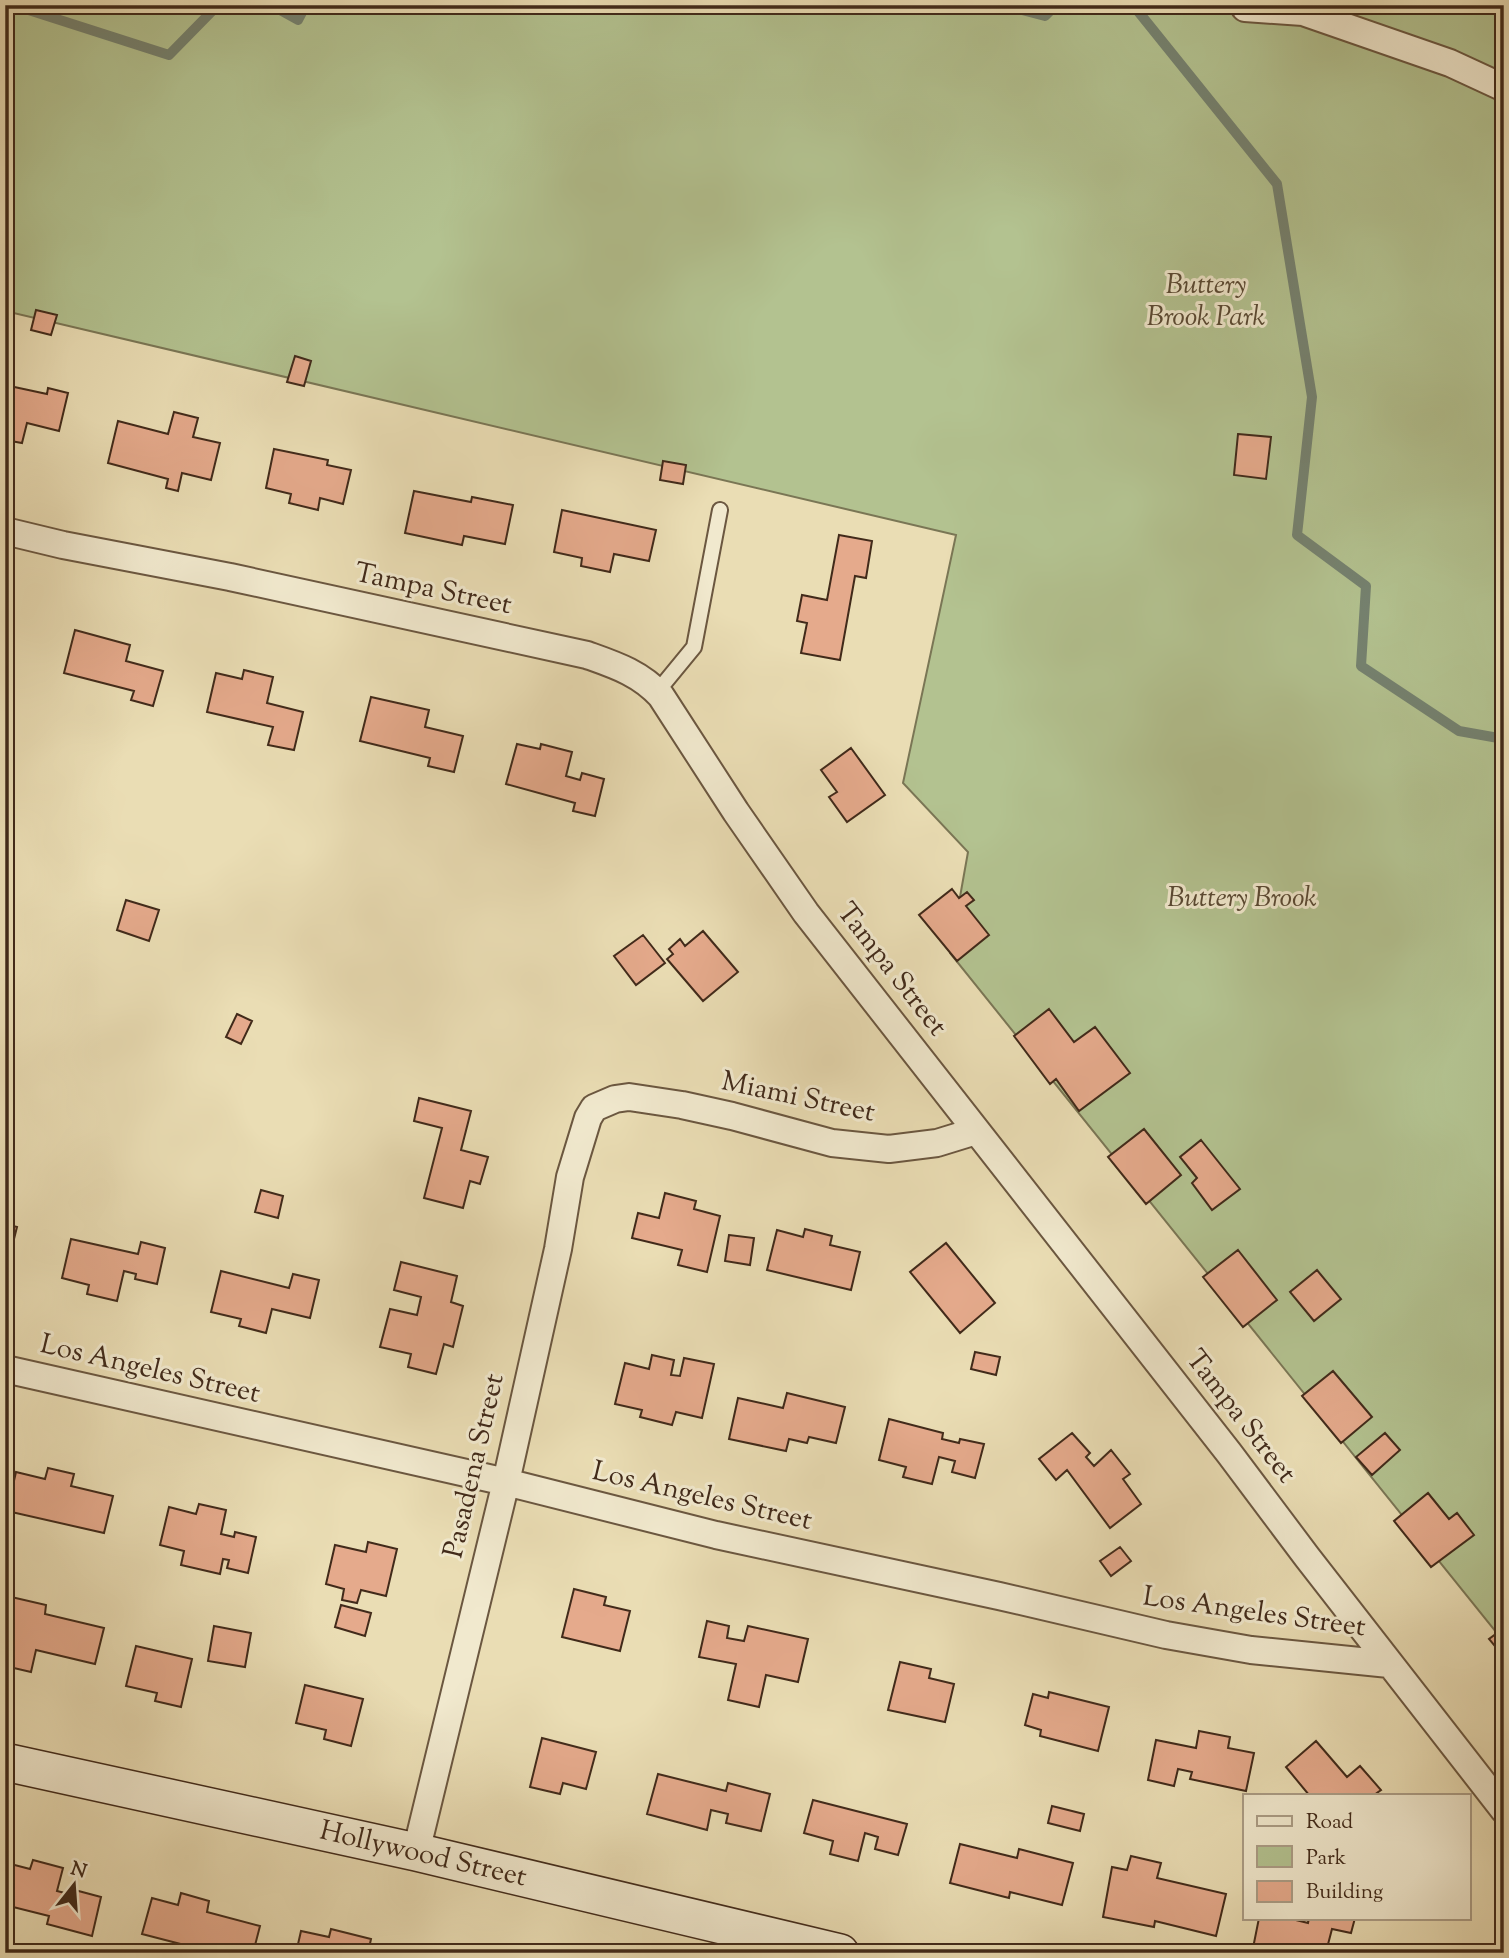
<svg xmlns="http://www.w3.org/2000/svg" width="1509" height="1958" font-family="'Sorts Mill Goudy',serif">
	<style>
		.green { fill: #b3c290; stroke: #7a7655; stroke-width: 2 }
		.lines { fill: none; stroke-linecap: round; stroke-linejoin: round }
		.stream { stroke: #758270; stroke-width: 10 }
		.building { fill: #e5aa8c; stroke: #412a1a; stroke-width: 2 }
		.lane-casing { stroke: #6b5740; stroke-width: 18 }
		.street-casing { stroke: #6b5740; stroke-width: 30 }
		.secondary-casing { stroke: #412a1a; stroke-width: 40 }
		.lane { stroke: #f1e9ce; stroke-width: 14 }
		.street { stroke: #f1e9ce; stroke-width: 26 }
		.secondary { stroke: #f1e9ce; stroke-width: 37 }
		.labels { text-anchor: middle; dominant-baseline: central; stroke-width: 6; stroke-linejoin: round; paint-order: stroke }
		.park-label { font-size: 28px; font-style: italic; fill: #584832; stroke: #f1e9ce }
		.street-label { font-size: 28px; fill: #412a1a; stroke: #f1e9ce }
	</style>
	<rect width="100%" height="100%" fill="#eaddb4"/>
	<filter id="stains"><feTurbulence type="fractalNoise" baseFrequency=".00286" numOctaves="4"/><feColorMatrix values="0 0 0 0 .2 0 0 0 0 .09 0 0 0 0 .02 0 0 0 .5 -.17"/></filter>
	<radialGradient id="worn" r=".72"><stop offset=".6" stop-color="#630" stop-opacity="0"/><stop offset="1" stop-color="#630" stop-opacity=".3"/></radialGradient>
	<!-- green -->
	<path class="green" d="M5,5H1504V1642L950,953L968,852L903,783L956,535L5,311Z"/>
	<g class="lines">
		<!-- stream -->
		<path class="stream" d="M13,5L169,55L218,5
			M271,5L298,20L306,5
			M1004,5L1045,16L1056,5
			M1133,5L1277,184L1312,397L1297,535L1366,586L1361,666L1459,731L1504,739"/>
	</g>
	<!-- building -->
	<path class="building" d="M36,310L57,315L51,335L31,330Z
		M295,356L311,361L304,386L287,382Z
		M5,385L47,394L48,388L68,393L59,431L27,423L22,443L5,440Z
		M174,412L198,418L193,437L220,443L211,480L182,473L178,491L166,488L168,479L108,463L118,421L168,434Z
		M1238,434L1271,437L1266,479L1234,475Z
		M274,449L328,460L327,465L351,470L343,504L320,498L318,510L289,503L291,494L266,488Z
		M663,461L686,465L683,484L660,480Z
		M414,491L471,502L472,497L513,505L505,544L464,536L462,545L405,533Z
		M562,510L656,530L649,561L614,554L610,572L581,566L582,558L554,552Z
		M839,535L872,541L866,578L855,576L840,660L801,653L807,623L797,621L802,595L827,600Z
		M75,630L130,645L126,661L163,671L153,706L131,700L134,691L64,673Z
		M244,670L273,677L267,703L303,712L294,750L268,745L273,727L207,712L216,673L242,679Z
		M371,697L429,710L425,727L463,736L454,772L428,766L430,758L360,741Z
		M517,744L540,749L541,744L572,752L566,776L580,780L582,773L604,779L595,816L573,811L575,803L506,784Z
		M851,748L885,795L847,822L829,797L837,792L821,770Z
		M952,889L959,898L967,892L974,900L966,906L989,935L957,961L919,915Z
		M126,900L159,910L149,941L117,930Z
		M703,931L738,972L703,1001L667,959L673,954L669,949L680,939L685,946Z
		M643,935L665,963L636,985L614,956Z
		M1049,1009L1074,1042L1095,1027L1130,1073L1079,1111L1056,1079L1050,1084L1014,1036Z
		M237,1014L252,1021L241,1044L226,1037Z
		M419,1098L471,1111L461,1150L488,1157L480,1184L470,1181L463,1208L424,1198L442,1128L414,1121Z
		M1144,1129L1181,1175L1146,1204L1108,1157Z
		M1201,1140L1240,1189L1212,1210L1192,1183L1197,1178L1180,1157Z
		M261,1190L283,1196L278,1218L255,1212Z
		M665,1193L696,1201L694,1209L720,1216L707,1272L678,1265L682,1250L632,1238L638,1213L659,1218Z
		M5,1224L17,1227L8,1263L5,1262Z
		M805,1229L832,1236L830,1245L860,1252L851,1290L767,1270L777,1230L803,1237Z
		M729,1235L754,1238L750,1265L725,1261Z
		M71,1239L138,1254L141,1242L165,1248L157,1284L135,1279L136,1274L124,1271L117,1301L87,1294L89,1285L62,1278Z
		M946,1243L995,1303L960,1333L910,1272Z
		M1238,1250L1277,1300L1243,1327L1203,1277Z
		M401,1262L457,1276L451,1302L463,1306L453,1347L444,1344L436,1374L408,1367L411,1354L380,1347L390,1309L417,1315L421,1297L394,1290Z
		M1317,1270L1341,1299L1314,1321L1290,1292Z
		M221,1271L289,1288L293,1274L319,1280L310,1318L272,1309L266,1333L239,1326L241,1319L211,1312Z
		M975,1352L1000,1357L996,1375L971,1369Z
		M652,1355L674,1360L671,1375L680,1376L684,1358L714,1364L702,1418L676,1412L672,1425L640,1417L642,1410L615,1404L625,1363L649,1369Z
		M1333,1371L1372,1417L1341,1443L1302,1396Z
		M787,1393L845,1407L836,1443L809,1437L807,1443L789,1439L786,1451L729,1439L738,1398L783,1408Z
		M889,1419L943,1433L942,1439L959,1443L960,1439L984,1444L975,1478L952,1472L955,1461L939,1457L932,1484L903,1477L906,1467L879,1460Z
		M1072,1433L1090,1453L1086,1457L1094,1466L1111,1450L1130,1474L1123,1479L1141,1504L1110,1528L1067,1470L1056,1480L1039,1459Z
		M1385,1433L1400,1450L1372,1475L1356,1457Z
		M48,1468L74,1474L71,1486L113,1496L104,1533L7,1511L16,1472L45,1479Z
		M1428,1493L1449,1519L1457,1513L1474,1535L1431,1567L1394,1521Z
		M199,1504L226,1510L221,1534L234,1537L235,1532L256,1537L248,1573L227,1568L229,1560L223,1559L220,1574L181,1565L184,1551L160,1545L169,1507L196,1514Z
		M368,1542L397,1549L386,1596L361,1590L357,1603L342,1600L344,1589L326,1584L335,1545L366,1552Z
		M1120,1547L1131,1561L1111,1576L1100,1561Z
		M574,1589L606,1597L604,1605L630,1611L620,1651L562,1637Z
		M7,1596L46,1605L45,1614L104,1628L95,1664L36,1650L31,1672L5,1666V1605Z
		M341,1605L371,1613L365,1636L335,1627Z
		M707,1621L729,1626L727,1638L744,1641L748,1626L808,1639L798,1682L766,1675L759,1707L728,1700L736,1664L699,1657Z
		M214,1626L251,1633L245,1667L208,1661Z
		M1504,1628V1657L1489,1639Z
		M136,1646L192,1659L181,1707L155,1701L157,1693L126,1686Z
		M900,1662L931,1669L929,1678L954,1684L945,1722L888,1710Z
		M305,1685L363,1699L351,1746L324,1739L326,1730L296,1723Z
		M1049,1692L1109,1707L1098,1751L1040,1736L1041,1730L1025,1725L1033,1694L1048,1698Z
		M1199,1731L1230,1737L1228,1748L1254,1753L1246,1791L1190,1779L1192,1772L1178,1769L1174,1786L1148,1780L1156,1740L1196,1748Z
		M542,1738L596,1752L586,1789L563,1783L560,1794L530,1787Z
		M1316,1741L1347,1777L1360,1766L1381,1790L1374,1795H1309L1286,1767Z
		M658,1774L726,1791L728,1783L770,1794L761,1831L726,1823L728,1814L711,1810L707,1830L647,1814Z
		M813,1800L907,1824L898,1855L875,1849L878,1837L865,1833L858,1861L830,1854L833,1841L804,1833Z
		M1052,1806L1084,1814L1080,1831L1048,1823Z
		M960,1844L1017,1858L1019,1849L1073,1863L1062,1905L1010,1892L1009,1898L950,1883Z
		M1131,1856L1161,1863L1157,1878L1226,1894L1216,1936L1155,1921L1154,1927L1103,1917L1112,1867L1127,1870Z
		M33,1860L63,1868L57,1891L69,1894L71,1889L101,1897L92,1936L47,1924L49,1916L5,1905L7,1863L30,1869Z
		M181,1893L209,1901L207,1912L260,1926L253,1953H199L200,1949L142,1934L152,1898L178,1905Z
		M1259,1918H1297L1296,1920L1308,1923L1309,1918H1355L1351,1933L1332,1929L1326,1952L1315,1949L1314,1953H1252Z
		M331,1929L371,1939L368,1953H296L301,1931L329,1937Z"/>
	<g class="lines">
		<defs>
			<path id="lane" d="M657,692L694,647L720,510"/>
			<path id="street" d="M1245,8L1303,12L1450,63L1504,88
				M5,531L63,545L230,577L587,655C615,665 640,673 661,696L736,812L806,913L1229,1453L1307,1557L1504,1810
				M5,1369L506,1482L716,1535L999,1596L1166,1635L1251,1650L1389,1664
				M416,1852L506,1482L558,1249L570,1177L588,1118L594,1108L615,1099L629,1097L682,1105L732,1116L832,1143L889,1149L937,1143L976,1131"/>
			<path id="secondary" d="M5,1762L416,1852L840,1953"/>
		</defs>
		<!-- lane casing -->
		<use href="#lane" class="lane-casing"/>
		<!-- street casing -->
		<use href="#street" class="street-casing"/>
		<!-- secondary casing -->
		<use href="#secondary" class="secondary-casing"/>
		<!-- lane -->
		<use href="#lane" class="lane"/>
		<!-- street -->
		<use href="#street" class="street"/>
		<!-- secondary -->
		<use href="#secondary" class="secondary"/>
	</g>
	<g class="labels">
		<!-- park labels -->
		<g class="park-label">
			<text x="1206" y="286">Buttery<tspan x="1206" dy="32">Brook Park</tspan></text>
			<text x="1242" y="899">Buttery Brook</text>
		</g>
		<!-- street labels -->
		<g class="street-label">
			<text transform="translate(433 590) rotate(12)">Tampa Street</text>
			<text transform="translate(891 970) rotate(52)">Tampa Street</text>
			<text transform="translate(798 1098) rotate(12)">Miami Street</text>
			<text transform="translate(150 1370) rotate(13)">Los Angeles Street</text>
			<text transform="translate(1240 1417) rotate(52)">Tampa Street</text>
			<text transform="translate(475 1466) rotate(-77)">Pasadena Street</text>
			<text transform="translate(702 1497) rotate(13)">Los Angeles Street</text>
			<text transform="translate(1254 1613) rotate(8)">Los Angeles Street</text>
			<text transform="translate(423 1855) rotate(13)">Hollywood Street</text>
		</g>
	</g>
	<!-- margin -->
	<rect width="1509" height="1958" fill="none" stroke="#eaddb4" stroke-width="28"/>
	<rect x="7" y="7" width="1495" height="1944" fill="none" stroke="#412a1a" stroke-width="3.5"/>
	<rect x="14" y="14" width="1481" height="1930" fill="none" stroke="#412a1a" stroke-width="2"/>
	<!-- legend -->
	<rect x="1243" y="1794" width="228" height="126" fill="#f1e9ce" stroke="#ab9d86" stroke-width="2"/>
	<rect x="1257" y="1816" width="35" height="10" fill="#f1e9ce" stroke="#ab9d86" stroke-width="2"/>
	<text x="1306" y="1828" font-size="21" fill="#412a1a">Road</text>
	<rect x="1257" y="1846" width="35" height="21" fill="#b3c290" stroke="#ab9d86" stroke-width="2"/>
	<text x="1306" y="1864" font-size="21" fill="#412a1a">Park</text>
	<rect x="1257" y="1881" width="35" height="21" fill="#e5aa8c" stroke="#ab9d86" stroke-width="2"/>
	<text x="1306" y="1898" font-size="21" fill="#412a1a">Building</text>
	<!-- north arrow -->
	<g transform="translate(74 1885) rotate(17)" stroke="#f1e9ce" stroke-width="5" paint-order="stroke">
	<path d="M0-5L12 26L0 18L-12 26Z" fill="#412a1a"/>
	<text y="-10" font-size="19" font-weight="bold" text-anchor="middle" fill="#412a1a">N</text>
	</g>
	<rect width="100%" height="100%" filter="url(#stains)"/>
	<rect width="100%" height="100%" fill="url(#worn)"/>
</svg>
